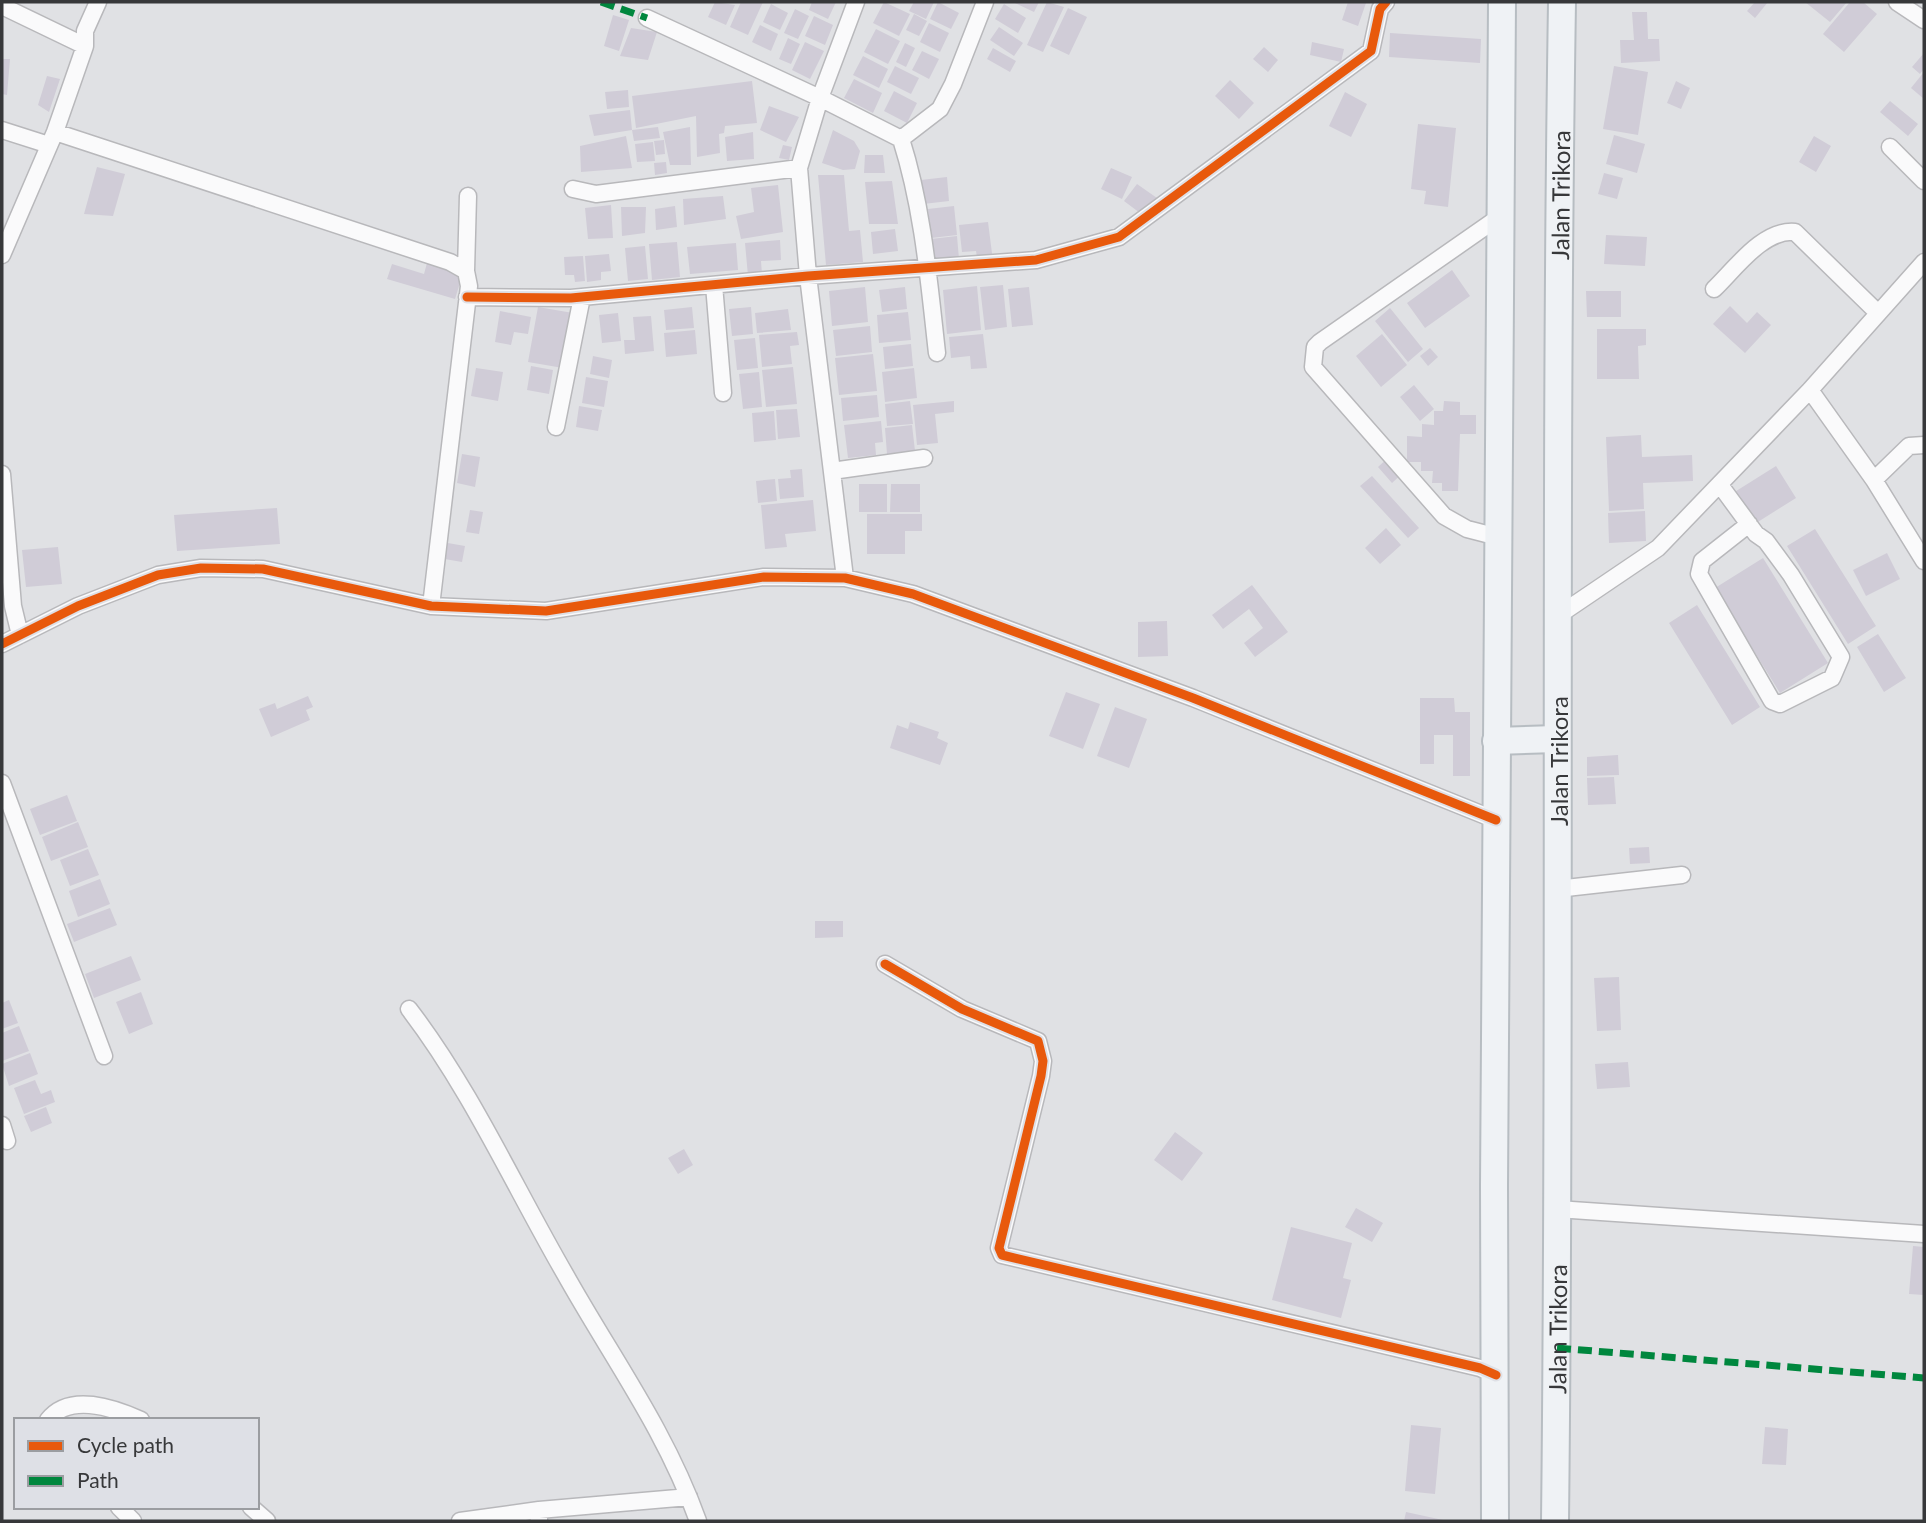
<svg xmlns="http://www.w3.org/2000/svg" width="1926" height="1523" font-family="Lato,sans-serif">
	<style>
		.building { fill: #d0ccd7 }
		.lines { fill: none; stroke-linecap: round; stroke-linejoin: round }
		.street-casing { stroke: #b8b8bb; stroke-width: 19 }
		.primary-casing { stroke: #b7bdc2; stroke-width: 30 }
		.street { stroke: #fafafb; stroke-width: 16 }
		.primary { stroke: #eff2f5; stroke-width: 26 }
		.quiet { stroke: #00873e; stroke-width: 7; stroke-dasharray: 14 7; stroke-linecap: butt }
		.cycleway-casing { stroke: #dee0e6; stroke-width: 13 }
		.cycleway { stroke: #e8590c; stroke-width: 9 }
		.labels { text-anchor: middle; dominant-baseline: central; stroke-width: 7; stroke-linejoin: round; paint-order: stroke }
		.street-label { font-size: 24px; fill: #37383a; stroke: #dee0e6 }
	</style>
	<rect width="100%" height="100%" fill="#e0e1e4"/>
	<!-- building -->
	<path class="building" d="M715,2L735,5L726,25L708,17Z
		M741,2H763L748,35L730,27Z
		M812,2H836L828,19L809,10Z
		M884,2L910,14L899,36L873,23Z
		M914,2H934L926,19L909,11Z
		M938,2L959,13L951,29L930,19Z
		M1013,2H1039L1034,12Z
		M1047,2L1064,7L1043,52L1027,45Z
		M1348,2L1366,3L1358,26L1342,20Z
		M1755,2H1768L1755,18L1747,11Z
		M1805,2H1847L1830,22Z
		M1850,2H1863L1877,14L1844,52L1823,34Z
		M771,4L788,13L780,30L763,22Z
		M1004,4L1026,18L1018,33L995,19Z
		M1068,8L1087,17L1069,55L1050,46Z
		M795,9L809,16L798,39L784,33Z
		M1632,12H1647L1648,39H1659L1660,61L1621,63L1620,40H1634Z
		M914,14L927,21L919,36L906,30Z
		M613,15L629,20L619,51L604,46Z
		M814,16L833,25L825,45L805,36Z
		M929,23L949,33L940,52L920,42Z
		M760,25L778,34L771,51L752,42Z
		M999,27L1023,43L1014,56L990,40Z
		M631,28L657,32L648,60L620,56Z
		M876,29L900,41L888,64L864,52Z
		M1390,33L1481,39L1480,63L1389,57Z
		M788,38L800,44L791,64L779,59Z
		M805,42L824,51L810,79L792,70Z
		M1312,42L1344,49L1341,62L1310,55Z
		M905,43L915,48L906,67L896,62Z
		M1264,47L1278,60L1268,72L1253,59Z
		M993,48L1016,61L1010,72L987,59Z
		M922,51L939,59L929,79L912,70Z
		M1924,53V69L1920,74L1912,67Z
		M863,56L888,69L879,88L853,75Z
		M2,59H10L7,95L2,94Z
		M895,66L919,78L911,94L887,82Z
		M1614,66L1648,72L1638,135L1603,129Z
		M1924,72V99L1911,88Z
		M47,76L60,79L49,112L38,105Z
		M854,79L882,93L873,113L844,98Z
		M1230,80L1254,103L1239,119L1215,96Z
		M752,81L757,123L725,126L724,133L719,134L720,153L697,157L696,116L636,128L632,96Z
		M1676,81L1690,88L1681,109L1667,103Z
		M628,90L629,107L607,109L605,92Z
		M894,91L917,103L907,123L884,111Z
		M1345,92L1367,104L1351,137L1329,126Z
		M1890,101L1918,124L1908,136L1880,112Z
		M769,106L799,117L786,142L760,130Z
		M630,110L632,130L594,136L589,115Z
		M1418,124L1456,128L1448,207L1424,204L1426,191L1411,189Z
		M658,127L660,138L634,141L632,130Z
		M690,127L691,165H670L663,132Z
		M833,130L854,141L860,151L855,169L843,170L822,163Z
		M753,132L754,159L727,161L725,137Z
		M1614,135L1645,144L1637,173L1606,164Z
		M626,136L632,168L581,172L580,146Z
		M1814,136L1831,146L1816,172L1799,162Z
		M664,140L665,154L656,155L654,141Z
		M653,142L655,161L637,162L635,144Z
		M783,145L792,147L789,160L779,158Z
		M865,155H883L885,173H864Z
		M666,162L667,173L655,175L654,163Z
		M97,167L125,174L113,216L84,214Z
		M1111,168L1132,177L1122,199L1101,189Z
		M1604,173L1623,178L1617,199L1598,194Z
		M818,175H844L849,231L860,230L863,262L826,265Z
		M947,177L949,201L923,204L921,180Z
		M892,181L898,224H869L865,182Z
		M1137,184L1157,198L1144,216L1124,201Z
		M778,185L783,232L741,239L736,216L754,212L751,188Z
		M723,196L726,219L684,225L683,199Z
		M611,205L613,238L588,239L585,208Z
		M675,206L677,227L656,230L655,209Z
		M954,206L957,235L931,238L928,209Z
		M621,207H646L645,233L622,236Z
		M988,222L993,261L978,263L976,251L962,252L959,225Z
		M895,229L898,251L873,254L871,232Z
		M1606,235L1647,237L1645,266L1604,264Z
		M957,236L959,259L933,262L931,239Z
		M780,240L781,260L761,261L762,275L748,276L745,243Z
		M677,242L680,277L652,280L649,244Z
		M736,243L738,270L690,274L687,247Z
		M645,246L648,279L628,281L625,248Z
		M609,254L611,271L601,272V280L587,282L585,256Z
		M583,256L585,281L575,282L574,275H565L564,257Z
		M427,263L463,273L455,299L387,279L392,264L424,274Z
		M1452,270L1470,296L1425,328L1407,303Z
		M1003,285L1007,327L985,330L980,287Z
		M977,286L981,330L947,334L943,290Z
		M865,287L868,322L832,326L829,291Z
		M905,287L907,309L882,312L879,290Z
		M1029,287L1033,325L1012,327L1008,289Z
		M1586,291H1621V317H1587Z
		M1730,306L1747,323L1757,312L1771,325L1745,353L1713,324Z
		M538,307L573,313L563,368L528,362Z
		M692,307L694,328L666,330L664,310Z
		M751,307L753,334L732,336L729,309Z
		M1390,308L1423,349L1408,362L1375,321Z
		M788,309L791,330L757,333L755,313Z
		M500,311L531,317L528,334L514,332L511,345L495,342Z
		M908,312L911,340L879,343L877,315Z
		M618,313L621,341L602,343L599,315Z
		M651,316L654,351L625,354L624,340H635L633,317Z
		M870,326L872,352L836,356L833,330Z
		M1597,329H1646V345L1638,346L1639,379H1597Z
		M695,330L697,354L666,357L664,333Z
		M797,332L799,345L790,346L792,364L762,367L759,335Z
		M983,334L987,368L971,369L970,356L951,358L949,337Z
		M1382,334L1407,365L1381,387L1356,356Z
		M755,338L758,368L737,370L734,340Z
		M911,344L913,366L885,369L883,347Z
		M1430,348L1438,357L1428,366L1420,356Z
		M873,354L877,391L839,395L835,358Z
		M593,356L612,360L609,378L590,374Z
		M531,366L553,370L549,394L527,390Z
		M793,367L797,404L766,407L762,370Z
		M476,368L503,372L498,401L471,396Z
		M914,368L917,398L885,402L882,372Z
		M759,372L762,407L743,409L739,374Z
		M586,377L608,381L604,407L582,403Z
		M1414,385L1434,409L1420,421L1400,397Z
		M877,395L879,417L843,421L841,398Z
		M910,401L913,424L887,426L885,404Z
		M954,401V412L935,414L938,443L917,445L913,405Z
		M1444,401L1460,402V415H1476V434H1460L1458,491H1442V483H1432L1433,471H1421V462H1407V436L1422,437V424L1434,425V411H1443Z
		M579,406L602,410L598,431L576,427Z
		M797,409L800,437L778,439L776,410Z
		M774,411L776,440L754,442L752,413Z
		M881,421L883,442L875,443L876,455L848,458L844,425Z
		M912,425L915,451L887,454L885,428Z
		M1641,435L1642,457L1692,455L1693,481L1643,483L1644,509L1609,511L1606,437Z
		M462,454L480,457L475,487L457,483Z
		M1390,456L1404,472L1392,483L1378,467Z
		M1776,466L1796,498L1753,525L1733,493Z
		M802,469L804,497L780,499L778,479L791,478L790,470Z
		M1372,476L1419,528L1408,538L1360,486Z
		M775,479L777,501L758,503L756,481Z
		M859,484H887V512H859Z
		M891,484H920V512H890Z
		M813,500L816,531L785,534L787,547L765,549L761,505Z
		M277,508L280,544L177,551L174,515Z
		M470,510L483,512L479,534L466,532Z
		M1645,511L1646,541L1609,543L1608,513Z
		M867,514H922V531H905V554H867Z
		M1386,528L1401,545L1380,564L1365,548Z
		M1815,529L1876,626L1848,644L1787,546Z
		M442,542L465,546L462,562L439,558Z
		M58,547L62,584L26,587L22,550Z
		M1887,553L1900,579L1866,596L1853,570Z
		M1763,558L1828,663L1780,693L1715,588Z
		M1252,585L1288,632L1255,657L1244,643L1263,628L1249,609L1223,629L1212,615Z
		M1697,605L1760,707L1732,725L1669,623Z
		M1167,621L1168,656L1138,657V622Z
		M1878,634L1906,678L1884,692L1857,647Z
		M1066,692L1100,704L1083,749L1049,736Z
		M308,696L313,707L306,710L310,720L271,737L259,709L275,703L277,709Z
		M1420,698H1454L1455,712H1470V776H1453V735H1434V764H1420Z
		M1115,707L1147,719L1129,768L1097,756Z
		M910,722L939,732L937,738L948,743L940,765L890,748L897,725L908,729Z
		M1618,755L1619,775L1587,776V757Z
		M1614,777L1616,804L1588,805L1587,778Z
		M67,795L77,821L40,835L30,809Z
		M78,822L88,847L51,861L42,837Z
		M1649,847L1650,863L1630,864L1629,848Z
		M88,849L99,875L70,886L60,860Z
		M100,879L110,904L78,917L69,891Z
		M110,908L117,925L74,942L67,924Z
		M815,921H843V937L815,938Z
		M131,956L141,980L94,998L85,974Z
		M1619,977L1621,1030L1597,1031L1594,978Z
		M141,992L153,1024L129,1034L116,1002Z
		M9,1000L18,1023L2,1029V1003Z
		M19,1026L29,1051L2,1061V1033Z
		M30,1053L38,1074L9,1086L2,1064Z
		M1628,1062L1630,1087L1597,1089L1595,1064Z
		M35,1080L41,1094L51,1090L55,1102L24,1114L14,1088Z
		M46,1107L52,1123L31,1132L24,1116Z
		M1175,1132L1203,1153L1182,1181L1154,1160Z
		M684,1149L693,1165L678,1174L668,1158Z
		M1356,1208L1383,1223L1372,1242L1345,1227Z
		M1291,1227L1352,1243L1343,1278L1351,1280L1341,1318L1272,1300Z
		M1913,1246L1924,1247V1295L1909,1294Z
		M1411,1425L1441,1428L1435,1494L1405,1491Z
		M1765,1427L1788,1429L1786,1465L1762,1464Z
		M1406,1512L1443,1520V1521H1404Z"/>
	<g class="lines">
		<defs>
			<path id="street" d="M1897,2L1924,20
				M2,6L85,46
				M647,18L820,98L901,139C923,208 929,282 937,353
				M2,130L49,145
				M55,132L450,262L466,271L469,286L431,606
				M901,139L940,109L953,84L985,2
				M1890,147L1924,181
				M573,189L596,194L799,168
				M2,255L55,132L85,46V31L98,2
				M466,271L468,196
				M714,285L723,393
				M1714,289C1735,269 1763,229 1795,232L1878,313
				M467,297L571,298L808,276L1036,260L1119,237L1371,51L1380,9L1386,2
				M1810,390L1874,480L1924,561
				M556,427L582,297
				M832,471L924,458
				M2,474L13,606L20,635
				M1874,480L1909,446L1924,445
				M1720,485L1756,534L1766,541L1791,575L1841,657L1832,678L1780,704L1772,701L1699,574L1702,561L1749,524
				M1498,537L1467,529L1444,516L1313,367L1315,347L1320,342L1502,215
				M845,578L808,276L799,168L820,98L856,2
				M1556,617L1658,548L1810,390L1924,262
				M2,644L78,606L158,575L201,568L263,569L431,606L546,611L764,577L845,578L913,594L1193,698L1496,820
				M2,783L104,1056
				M1557,889L1682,875
				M885,964L962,1009L1038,1041L1043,1061L1041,1076L999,1248L1002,1255L1480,1368L1496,1375
				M409,1009C471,1090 514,1186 565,1274C612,1358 665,1429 698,1521
				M2,1125L7,1141
				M1557,1209L1924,1234
				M48,1420C70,1392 114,1408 141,1420
				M119,1507L133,1521
				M251,1507L267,1521
				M460,1521L539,1510
				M539,1521V1510L689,1497"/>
			<g id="primary">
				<path d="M1496,741L1556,739"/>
				<path d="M1495,1521L1494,1186L1502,2"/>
				<path id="s1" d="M1555,1521C1561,1015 1554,508 1562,2"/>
			</g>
		</defs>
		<!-- street casing -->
		<use href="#street" class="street-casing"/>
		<!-- primary casing -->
		<use href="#primary" class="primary-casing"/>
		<!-- street -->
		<use href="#street" class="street"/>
		<!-- primary -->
		<use href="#primary" class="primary"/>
		<!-- quiet -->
		<path class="quiet" d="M601,2L647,18
			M1557,1348L1924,1378"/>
		<defs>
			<path id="cycleway" d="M467,297L571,298L808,276L1036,260L1119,237L1371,51L1380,9L1386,2
				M2,644L78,606L158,575L201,568L263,569L431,606L546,611L764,577L845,578L913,594L1193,698L1496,820
				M885,964L962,1009L1038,1041L1043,1061L1041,1076L999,1248L1002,1255L1480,1368L1496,1375"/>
		</defs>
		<!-- cycleway casing -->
		<use href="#cycleway" class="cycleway-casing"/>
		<!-- cycleway -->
		<use href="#cycleway" class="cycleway"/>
	</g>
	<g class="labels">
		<!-- street labels -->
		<g class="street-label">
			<text stroke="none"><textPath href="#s1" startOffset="1326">Jalan Trikora</textPath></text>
			<text stroke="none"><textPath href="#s1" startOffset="760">Jalan Trikora</textPath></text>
			<text stroke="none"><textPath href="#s1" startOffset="192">Jalan Trikora</textPath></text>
		</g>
	</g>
	<!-- border -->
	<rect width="1926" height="1523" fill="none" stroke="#37383a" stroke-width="7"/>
	<!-- legend -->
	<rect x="14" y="1418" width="245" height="91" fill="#dee0e6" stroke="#9b9da1" stroke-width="2"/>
	<rect x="28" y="1441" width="35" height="10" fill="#e8590c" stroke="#9b9da1" stroke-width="2"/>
	<text x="77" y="1453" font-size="21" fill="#37383a">Cycle path</text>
	<rect x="28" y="1476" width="35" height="10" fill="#00873e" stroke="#9b9da1" stroke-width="2"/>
	<text x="77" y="1488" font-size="21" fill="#37383a">Path</text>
</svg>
